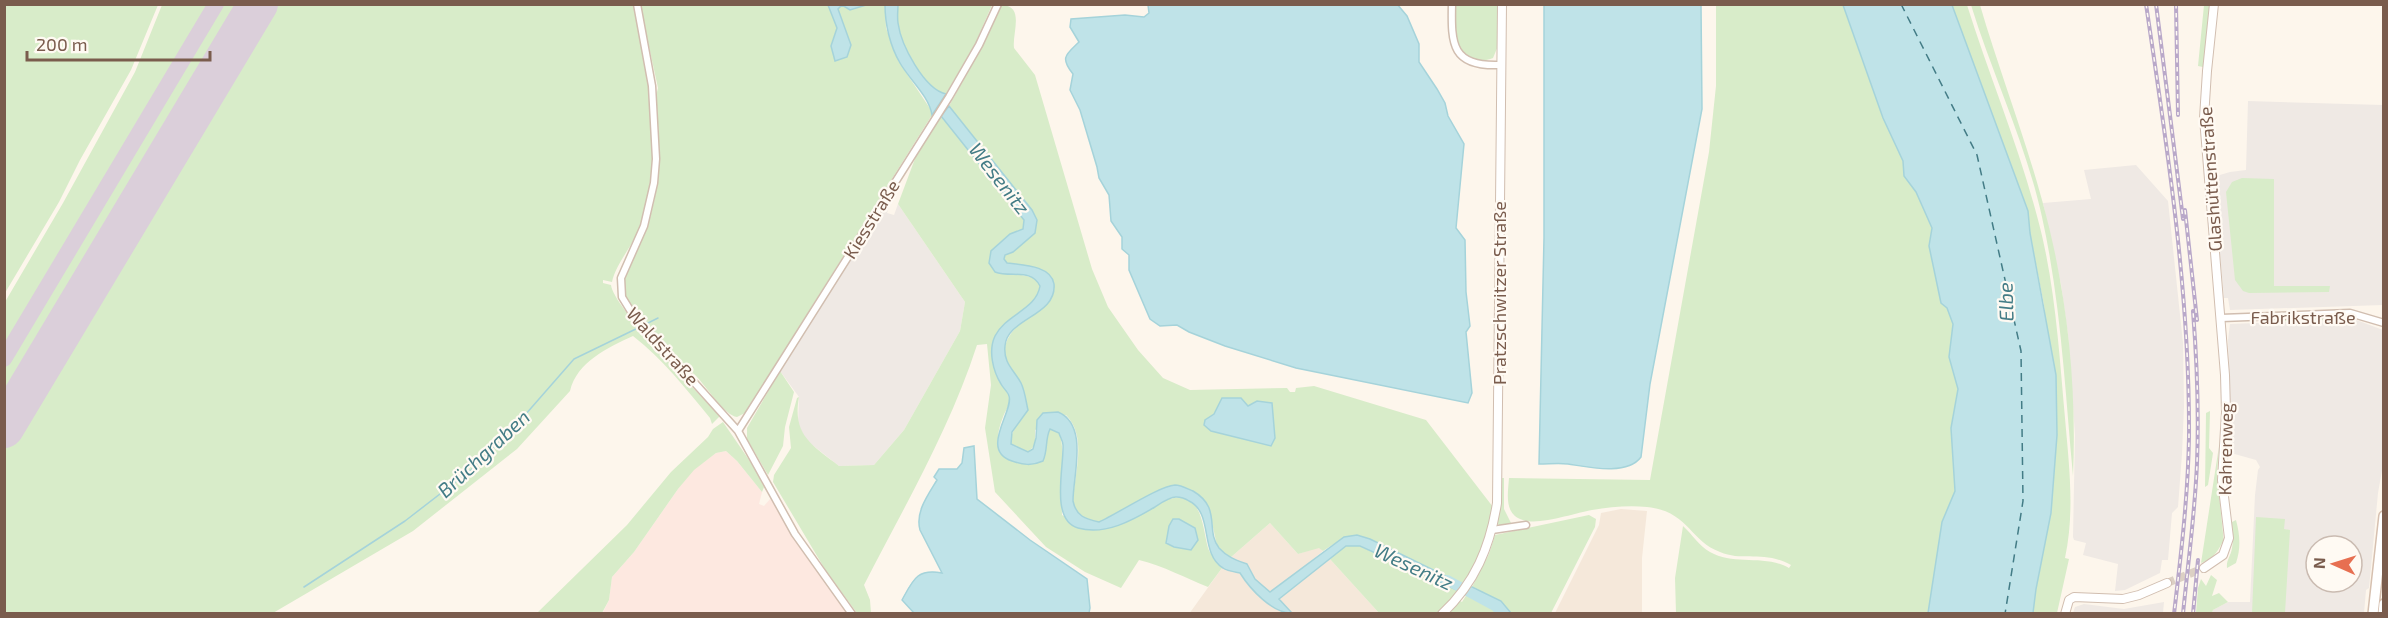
<svg xmlns="http://www.w3.org/2000/svg" width="2388" height="618" font-family="'Exo 2',sans-serif">
	<style>
		.residential { fill: #f5e8da }
		.commercial { fill: #fde8e0 }
		.industrial { fill: #efe9e4; fill-rule: evenodd }
		.green { fill: #d8ecc9; fill-rule: evenodd }
		.water { fill: #bfe3e8; stroke: #a5d3da; stroke-width: 1.5 }
		.lines { fill: none; stroke-linecap: round; stroke-linejoin: round }
		.stream { stroke: #a5d3da; stroke-width: 1.5 }
		.river { stroke: #bfe3e8; stroke-width: 10 }
		.ferry { stroke: #437c86; stroke-width: 1.5; stroke-dasharray: 8 6; stroke-linecap: butt }
		.taxiway { stroke: #dbcfda; stroke-width: 16 }
		.runway { stroke: #dbcfda; stroke-width: 40 }
		.tertiary-tunnel { stroke: #dcd0c4; stroke-width: 8; stroke-dasharray: 8 4; stroke-linecap: butt }
		.minor-casing { stroke: #d1beb0; stroke-width: 9 }
		.tertiary-casing { stroke: #d1beb0; stroke-width: 10 }
		.secondary-casing { stroke: #d6c0b0; stroke-width: 12 }
		.minor { stroke: #fff; stroke-width: 6 }
		.tertiary { stroke: #fff; stroke-width: 8 }
		.secondary { stroke: #fff; stroke-width: 9 }
		.rail-casing { stroke: #b9a8c9; stroke-width: 4 }
		.rail { stroke: #fffaf3; stroke-width: 1.5; stroke-dasharray: 4.5; stroke-linecap: butt }
		.labels { text-anchor: middle; dominant-baseline: central; stroke-width: 4.5; stroke-linejoin: round; paint-order: stroke }
		.street-label { font-size: 18px; fill: #7a5c4d; stroke: #fffaf3 }
		.water-label { font-size: 20px; font-style: italic; fill: #437c86; stroke: #fffaf3 }
	</style>
	<rect width="100%" height="100%" fill="#fdf6ec"/>
	<!-- residential -->
	<path class="residential" d="M1621,509L1647,511L1642,558V613H1555L1599,525L1601,513Z
		M1270,523L1298,554L1319,547L1323,551L1291,578L1270,592L1255,579L1247,564L1230,558Z
		M1329,558L1379,613H1292L1278,600Z
		M1222,568L1240,573L1251,589L1283,613L1189,614Z"/>
	<!-- commercial -->
	<path class="commercial" d="M726,451L737,461L762,492L759,504L764,506L770,499L774,501L788,529L849,613L602,614L609,600L612,577L634,552L678,489L693,470L716,453Z"/>
	<!-- industrial -->
	<path class="industrial" d="M2248,101L2383,105V305L2230,310L2228,298H2224L2213,177L2230,172L2246,170Z
		M2136,165L2168,201L2183,343L2184,406L2182,454L2178,507L2172,513L2168,560H2162L2160,573L2125,590L2115,591L2118,564L2083,555L2086,543L2074,540L2073,537L2075,435L2068,335L2061,284L2043,203L2091,199L2084,170Z
		M888,198H890L891,201L887,213L894,215L898,204L965,302L960,331L904,430L874,465L839,466L806,440L798,424L799,397L780,371Z
		M2338,317L2351,318L2383,330V465L2378,493L2369,588L2366,590L2364,613L2212,614L2213,610L2228,602H2250L2255,495L2258,470L2260,467L2256,460L2231,453L2228,340L2230,324L2338,320ZM2316,546H2352V582H2316Z
		M2164,602L2163,613H2073L2075,607L2084,604L2124,609Z"/>
	<!-- green -->
	<path class="green" d="M5,4L158,5L131,70L80,160L59,202L5,293Z
		M162,5H633C650,71 665,158 641,224C635,243 616,263 612,282L603,280V283L611,285C613,307 700,395 720,416L712,424L710,418C686,389 663,359 633,336C607,348 577,362 570,391L517,449L413,531L273,613L5,614V302L63,203L135,72Z
		M640,5H828L837,28L831,46L835,61L851,45L838,9L842,5L850,10L866,5H885L886,28L899,62L931,110L932,115L745,413L737,417C725,416 706,386 696,376C674,354 636,323 625,294C618,273 640,248 647,227C662,184 660,140 656,96L658,88Z
		M898,5H992L975,44L946,94C924,89 901,45 898,23C897,17 898,10 898,5Z
		M1002,5C1025,6 1012,33 1014,48L1035,75L1092,269L1108,307L1138,350L1163,378L1190,390L1287,388L1290,392H1295L1296,388L1314,386L1426,420L1493,507L1486,542L1470,575H1468L1462,584L1370,539C1350,532 1340,540 1323,551L1319,548L1298,554L1270,523L1230,558L1217,546L1209,508L1175,485L1162,489L1099,522C1085,519 1076,516 1073,501C1074,474 1088,437 1066,415L1035,430V445L1028,452L1011,444C1009,427 1028,419 1026,402C1025,386 1014,378 1008,365C993,335 1032,315 1051,298L1053,281C1041,266 1025,265 1007,263L1004,260L1005,255L1013,252L1037,220L1032,210L949,106L983,45ZM1248,406L1271,445L1211,431L1205,420L1214,414Z
		M1455,5H1498V46L1493,58C1477,65 1458,56 1455,39C1453,28 1455,15 1455,5Z
		M1716,5H1843L1883,118L1903,161L1904,176L1916,192L1932,228L1929,246L1941,303L1947,308L1953,324L1949,357L1958,389L1951,428L1955,491L1942,522L1928,613H1676L1675,578L1683,526C1692,534 1699,546 1710,552C1734,566 1765,554 1789,568L1791,565C1764,550 1744,562 1720,552C1690,541 1688,511 1647,507C1629,505 1610,507 1592,510C1574,513 1536,527 1520,519C1504,512 1508,493 1509,478L1650,480L1709,152L1716,86Z
		M1952,5H1967C1989,75 2018,144 2037,216C2055,281 2059,351 2065,418C2069,465 2075,511 2065,558L2069,559L2057,613H2033L2036,589L2051,513L2057,435L2044,305L2030,233L2028,211Z
		M1971,5H1980C1999,70 2024,134 2042,200C2067,290 2077,384 2073,476C2065,390 2061,303 2042,217C2026,144 1993,76 1971,5Z
		M2204,5H2211L2203,67L2198,66Z
		M941,116L1024,220L1023,229L1010,234L998,244L1001,274H1016L1036,278L1040,286C1037,303 1024,308 1012,318C1005,323 1000,330 995,336C996,350 995,370 1001,383C1003,389 1009,392 1009,399C1010,406 1005,411 1003,417C993,442 997,456 1023,464L1050,429L1059,433C1066,448 1061,494 1062,515L1086,530L1169,499C1203,491 1202,526 1208,548C1210,555 1218,562 1222,568L1208,587C1185,578 1164,566 1139,560L1121,588L1085,572L1046,547L995,492L985,428L991,385L987,344L977,345C950,429 904,507 864,585L870,600L871,613H857L854,609L826,571L773,482L774,475L791,448L789,427L797,398L799,397C792,435 812,445 839,466L874,465L904,430L960,331L965,302L898,204L916,156ZM1173,519H1179L1191,550L1174,547L1169,526Z
		M2242,178L2274,179V286H2330L2329,292L2249,293L2243,291L2235,280L2226,192L2232,182Z
		M2338,317V320L2260,322L2261,319Z
		M780,371L794,392L785,427L783,446L768,475L747,439V428Z
		M2210,411L2209,448L2213,453L2208,485L2205,487L2206,413Z
		M723,422L756,470L764,487L762,492L737,461L726,451L716,453L694,470L678,489L634,552L612,577L609,600L602,613H537L627,525L671,472L708,437L713,429Z
		M2219,446L2217,474L2224,543H2222C2217,553 2212,559 2201,563Z
		M1500,478H1504V509L1512,525L1500,526L1497,523Z
		M1589,515L1596,519L1595,527L1551,613H1511L1501,601L1472,587L1489,554L1495,535Z
		M2256,517L2285,519L2284,529L2290,530L2285,613H2252Z
		M2236,520C2240,535 2241,548 2236,563L2227,568C2226,560 2231,556 2232,548C2234,539 2232,530 2232,522Z
		M1346,546H1359L1457,590L1454,597L1437,613H1379L1329,558Z
		M2211,575L2217,580L2212,596L2219,593L2228,602L2213,610L2212,613H2196L2198,588L2201,579L2206,586Z
		M1467,594L1492,607L1499,613L1447,614L1460,601L1462,602Z"/>
	<!-- water -->
	<path class="water" d="M828,5H866L850,10L842,5L838,9L851,45L847,57L835,61L831,46L837,28Z
		M885,5H898C898,10 897,17 898,23C901,45 924,89 946,94L932,115C929,96 909,79 900,63C890,46 885,24 885,5Z
		M1148,5L1397,4L1407,16L1419,44V62L1437,89L1445,103L1448,116L1464,144L1456,228L1465,240L1466,292L1470,326L1466,332L1472,393L1468,403L1296,368L1225,346L1189,332L1177,325L1160,326L1150,319L1129,270V255L1122,249V237L1111,221L1109,195L1099,178L1097,167L1080,110L1070,90L1073,74C1059,57 1067,54 1079,42L1070,27L1071,19L1125,15L1144,17L1149,13Z
		M1544,5H1701L1702,109L1650,384L1641,457C1627,476 1588,467 1568,464C1559,463 1549,464 1539,464L1544,238Z
		M1843,5H1952L2028,211L2030,233L2056,375L2057,435L2051,513L2036,589L2033,613H1928L1942,522L1955,491L1951,428L1958,389L1949,357L1953,324L1947,308L1941,303L1929,246L1932,228L1916,192L1904,176L1903,161L1883,118Z
		M949,106L1032,210L1037,220L1035,233L1013,252L1005,255L1004,259L1007,263C1021,265 1051,265 1054,284C1057,316 1007,318 1005,346C1003,363 1014,370 1021,383C1025,391 1026,402 1028,410L1012,432L1011,444L1028,452L1033,449L1036,438L1037,420L1043,413L1058,412C1089,425 1073,475 1073,501C1076,516 1085,519 1099,522C1117,514 1159,486 1175,485C1181,485 1188,489 1193,491C1222,508 1205,530 1219,548C1227,557 1236,560 1247,564L1255,579L1270,592L1344,537L1357,535L1370,539L1462,584L1457,590L1360,546H1346L1279,599L1292,613C1273,614 1250,589 1240,573C1235,572 1227,571 1223,568C1199,553 1214,513 1189,501C1186,499 1180,497 1176,497C1169,497 1161,503 1155,507C1133,520 1105,536 1078,528C1050,520 1064,468 1063,445C1063,441 1060,437 1059,433L1050,429C1045,439 1048,450 1043,461C1032,466 1023,465 1012,461C979,450 1014,411 1009,396C1008,392 1003,388 1001,384C993,371 988,351 995,336C1006,314 1036,310 1040,286C1031,268 1011,278 995,272L989,263L991,251L1010,234L1023,229L1024,220L941,116Z
		M1222,398H1241L1248,406L1257,401L1272,403L1275,438L1271,446L1211,431L1204,425L1205,420L1214,414Z
		M974,446L977,499L1030,540L1087,579L1090,608L1089,613H914L902,600C913,580 917,568 942,573L920,530C915,512 928,495 937,480L934,477L939,469H957L962,463L964,448Z
		M1173,519H1179L1195,528L1198,540L1191,550L1174,547L1166,543L1169,526Z
		M1472,587L1501,601L1511,613H1499L1492,607L1467,594Z"/>
	<g class="lines">
		<!-- stream -->
		<path class="stream" d="M646,324L658,318
			M304,587L405,521L471,470L518,423L574,359L642,326"/>
		<!-- river -->
		<path class="river" d="M1447,580L1495,606L1503,614"/>
		<!-- ferry -->
		<path class="ferry" d="M1901,4L1977,155L2021,351L2023,501L2005,614"/>
		<!-- taxiway -->
		<path class="taxiway" d="M4,359L216,4"/>
		<!-- runway -->
		<path class="runway" d="M4,428L258,4"/>
		<!-- tertiary-tunnel -->
		<path class="tertiary-tunnel" d="M2167,583L2204,568"/>
		<defs>
			<path id="minor" d="M637,4L652,86L656,159L654,183L644,226L621,278L622,297L630,310L646,329L738,431L795,534L852,614
				M1452,4C1451,45 1452,67 1500,65
				M2221,318L2350,313L2384,323
				M738,431L949,97L979,45L998,4
				M1492,530L1526,525"/>
			<path id="tertiary" d="M2204,568L2223,555L2229,538L2222,480L2226,412L2225,375L2204,118L2207,71L2214,4
				M1442,614C1475,583 1490,547 1497,503L1502,4
				M2065,614L2069,600L2074,597L2123,599L2139,595L2167,583"/>
			<path id="secondary" d="M2373,614L2384,516
				M2383,614L2384,604"/>
		</defs>
		<!-- minor casing -->
		<use href="#minor" class="minor-casing"/>
		<!-- tertiary casing -->
		<use href="#tertiary" class="tertiary-casing"/>
		<!-- secondary casing -->
		<use href="#secondary" class="secondary-casing"/>
		<!-- minor -->
		<use href="#minor" class="minor"/>
		<!-- tertiary -->
		<use href="#tertiary" class="tertiary"/>
		<!-- secondary -->
		<use href="#secondary" class="secondary"/>
		<defs>
			<path id="rail" d="M2146,4C2167,146 2190,294 2189,437C2188,496 2181,555 2174,614
				M2156,4L2183,219
				M2176,4L2178,115
				M2185,210L2197,320
				M2183,614C2188,563 2195,513 2197,463C2199,412 2197,362 2193,311
				M2193,614L2198,560"/>
		</defs>
		<!-- rail casing -->
		<use href="#rail" class="rail-casing"/>
		<!-- rail -->
		<use href="#rail" class="rail"/>
	</g>
	<g class="labels">
		<!-- street labels -->
		<g class="street-label">
			<text transform="translate(2210 179) rotate(-94)">Glashüttenstraße</text>
			<text transform="translate(871 219) rotate(-58)">Kiesstraße</text>
			<text transform="translate(1499 293) rotate(-90)">Pratzschwitzer Straße</text>
			<text x="2303" y="317">Fabrikstraße</text>
			<text transform="translate(663 346) rotate(48)">Waldstraße</text>
			<text transform="translate(2225 449) rotate(-89)">Kahrenweg</text>
		</g>
		<!-- water labels -->
		<g class="water-label">
			<text transform="translate(1000 178) rotate(52)">Wesenitz</text>
			<text transform="translate(2005 302) rotate(-92)">Elbe</text>
			<text transform="translate(483 453) rotate(-43)">Brüchgraben</text>
			<text transform="translate(1414 566) rotate(25)">Wesenitz</text>
		</g>
	</g>
	<!-- border -->
	<rect width="2388" height="618" fill="none" stroke="#7a5c4d" stroke-width="12"/>
	<!-- north arrow -->
	<g transform="translate(2334 564) rotate(273)"><circle r="28" fill="#fffaf3" stroke="#cabbb1" stroke-width="1.5"/>
	<path d="M0-4.5L10 22L0 15L-10 22Z" fill="#e76f51"/>
	<text y="-9" font-size="16" font-weight="bold" text-anchor="middle" fill="#7a5c4d">N</text>
	</g>
	<!-- scale -->
	<path d="M27 51v9h183v-9" fill="none" stroke="#7a5c4d" stroke-width="3"/>
	<text x="36" y="51" font-size="18" fill="#7a5c4d" stroke="#fffaf3" stroke-width="4.5" paint-order="stroke">200 m</text>
</svg>
